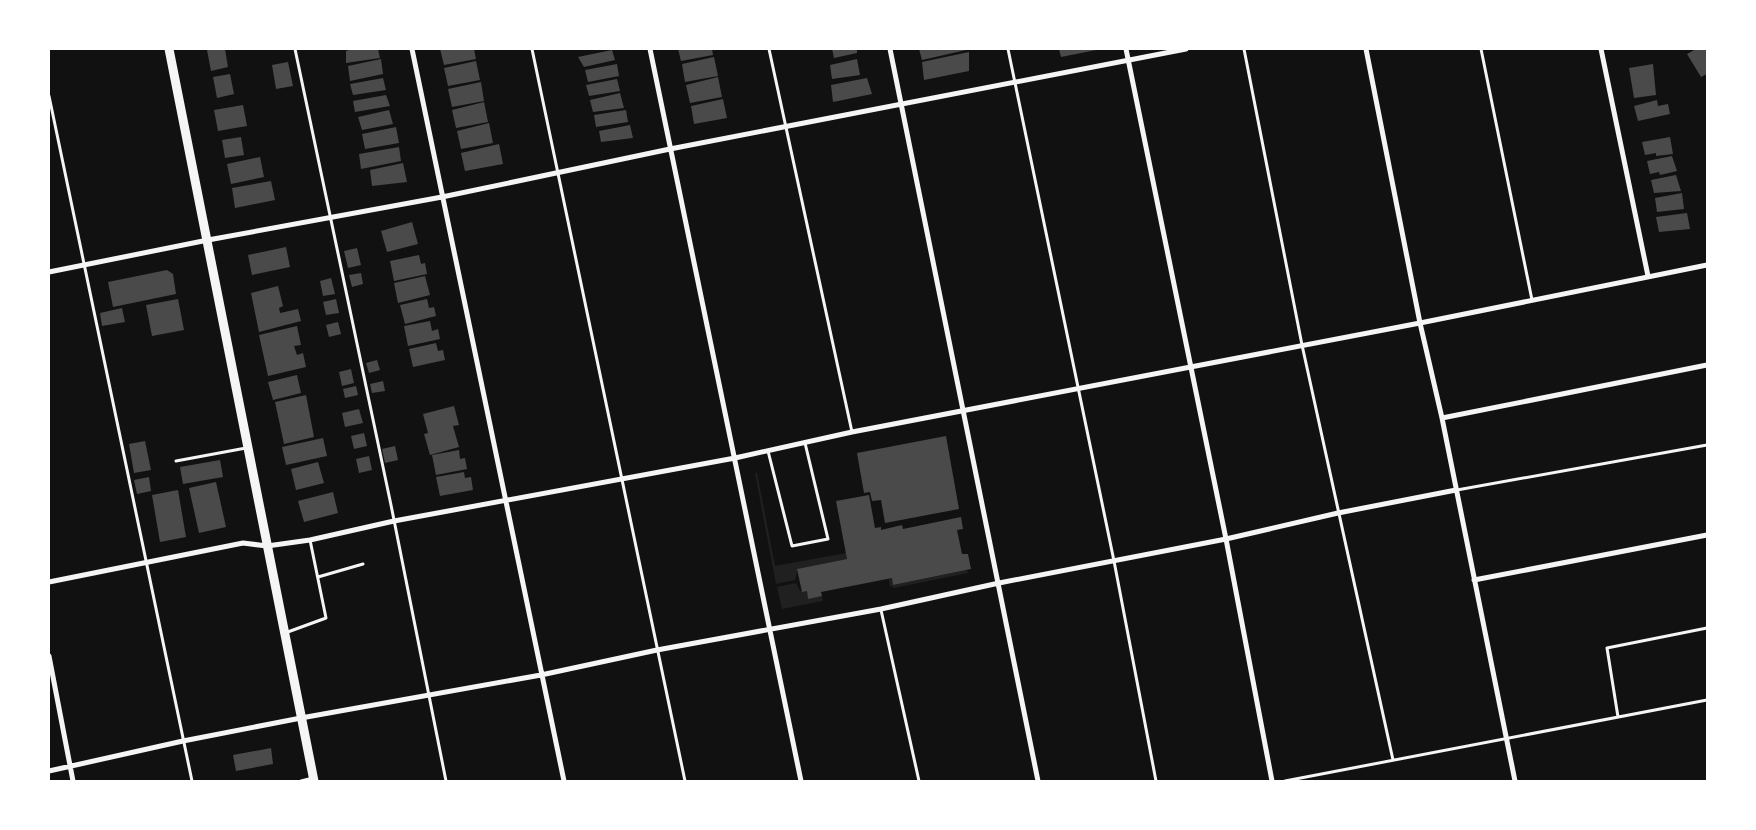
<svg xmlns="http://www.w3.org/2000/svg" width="1756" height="830" font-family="'Golos Text',sans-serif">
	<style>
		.green { fill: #202020 }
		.building { fill: #4a4a4a }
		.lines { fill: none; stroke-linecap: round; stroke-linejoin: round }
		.service { stroke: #f5f5f5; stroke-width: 3 }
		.minor { stroke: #f5f5f5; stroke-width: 5 }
		.secondary { stroke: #f5f5f5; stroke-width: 9 }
	</style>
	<rect width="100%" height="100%" fill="#111"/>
	<!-- green -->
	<path class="green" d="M755,473H757L775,566L846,553L847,559L798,569L795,580L776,584Z
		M967,570L968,573L894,588L890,586L889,579L892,578L893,585Z
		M796,583L800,591H807L808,598L822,596L823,601L782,609L777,587Z"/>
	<!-- building -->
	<path class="building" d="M211,49H225L228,67L211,71L207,50Z
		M352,49H378L380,58L346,63V51Z
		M440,49H474L476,59L444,65Z
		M678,49H712L713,55L681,61Z
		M832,49H857V53L834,58Z
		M919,49H966V50L922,60Z
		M1059,49H1095L1096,50L1061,57Z
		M1696,49H1705L1707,52V74L1701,77L1687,54Z
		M612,50L615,60L584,67L578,57Z
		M969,52V71L924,80L922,62Z
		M714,57L718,76L685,82L682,64Z
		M381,59L383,74L350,81L348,66Z
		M857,59L860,75L832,79L830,65Z
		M476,61L480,80L448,86L444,68Z
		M288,62L293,86L276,89L272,65Z
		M617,64L619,76L588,82L585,70Z
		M1653,64L1656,95L1634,98L1629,68Z
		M230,74L234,94L217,98L213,77Z
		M718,77L722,97L690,103L686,85Z
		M383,78L386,90L353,95L350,84Z
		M867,78L872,94L833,102L831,85Z
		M617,79L620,91L589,96L586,85Z
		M481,82L484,101L452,107L448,89Z
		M620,93L624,108L593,112L590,100Z
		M386,95L390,106L355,112L353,101Z
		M723,99L727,118L694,124L691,106Z
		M1657,100L1658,106L1668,104L1670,114L1638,121L1634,106Z
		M484,102L488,122L456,128L452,110Z
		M243,105L247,126L218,131L214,110Z
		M389,110L393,124L362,130L358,117Z
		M626,110L628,122L596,127L594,115Z
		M489,123L493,143L461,149L457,131Z
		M630,125L633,138L601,142L599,131Z
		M396,127L399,143L365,149L362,134Z
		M241,137L244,155L225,158L222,140Z
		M1670,137L1673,154L1656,156V153L1645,155L1642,142Z
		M499,144L503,164L465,171L461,153Z
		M399,147L401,161L361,169L359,154Z
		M1672,156L1677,171L1660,175L1659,172L1650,174L1647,161Z
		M260,157L264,177L231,184L227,164Z
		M403,163L407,182L372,186L370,170Z
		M1676,175L1681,191L1654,193L1651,180Z
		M271,181L275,200L235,208L232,188Z
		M1682,193L1684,209L1657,212L1655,198Z
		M1687,213L1690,229L1659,232L1656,217Z
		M412,222L418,244L387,252L381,231Z
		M286,247L290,267L252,275L248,255Z
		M357,248L361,265L348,268L344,251Z
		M419,255L421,264L425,263L427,274L394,281L390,261Z
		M167,270L173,274L176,294L113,307L108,282Z
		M361,273L363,284L352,287L349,275Z
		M425,276L430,295L398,303L394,283Z
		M331,278L335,294L323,296L320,281Z
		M278,286L283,306L279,308L280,313L298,309L301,321L259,332L251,293Z
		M178,299L184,330L152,336L146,305Z
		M336,299L339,313L326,315L323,302Z
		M427,299L429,308L434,307L436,316L405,324L400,305Z
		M122,308L125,322L102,326L100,313Z
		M430,321L432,331L438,329L440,339L408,346L404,326Z
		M338,322L341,334L329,337L326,325Z
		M297,326L301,345L294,346L297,355L303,353L306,367L268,376L259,335Z
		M436,343L438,351L443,350L445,360L413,367L409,349Z
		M377,360L380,370L369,373L366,363Z
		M351,369L354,383L342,386L339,372Z
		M297,375L301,393L273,400L268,382Z
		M383,381L385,391L372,393L370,384Z
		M356,386L358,395L345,398L343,389Z
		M306,395L314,437L284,444L275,402Z
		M454,406L459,425L453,426L459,447L430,455L424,434L428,433L423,414Z
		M359,409L363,423L345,427L342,413Z
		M364,433L367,446L354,449L351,436Z
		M946,436L959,509L885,523L881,500L872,501L870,492L864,493L857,453Z
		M323,438L327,456L286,465L282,447Z
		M145,441L151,470L134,473L129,444Z
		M395,446L398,460L385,463L382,449Z
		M459,450L460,459L465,458L467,469L436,475L432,455Z
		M369,456L372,470L359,473L356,459Z
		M220,460L223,477L183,484L180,467Z
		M318,462L324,483L296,490L291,469Z
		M464,472L465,478L471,477L473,490L440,496L436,477Z
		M149,477L151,491L137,494L134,480Z
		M216,482L226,527L199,533L189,488Z
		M178,490L186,537L160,542L152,495Z
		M333,492L338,513L304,522L298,501Z
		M869,495L875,528L881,527V530L902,525L903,529L961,517L963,529L957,530L962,554H968L971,569L893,585L892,578L821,592L822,596L808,599L807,591L802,592L797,569L847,559L836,501Z
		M271,748L273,764L236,771L233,755Z"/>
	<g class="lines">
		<!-- service -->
		<path class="service" d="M295,49L391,505L446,781
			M532,49L685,781
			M769,49L852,432
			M1008,49L1114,561L1156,781
			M1244,49L1302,345L1393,760
			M1481,49L1532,300
			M49,96L192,781
			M768,451L792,546L828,539L805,443
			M176,461L246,448
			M1457,490L1707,445
			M318,577L363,564
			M881,610L919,781
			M285,633L326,618L310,540
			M1618,717L1607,648L1707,628
			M301,781L313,778
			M1285,781L1707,700"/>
		<!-- minor -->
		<path class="minor" d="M412,49L564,781
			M650,49L801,781
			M890,49L1038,781
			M1126,49L1226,539L1272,781
			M1366,49L1420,323L1442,418L1515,781
			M1601,49L1648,276
			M49,272L208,240L442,197L670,149L1186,49
			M1442,418L1707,365
			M1474,580L1707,535
			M49,582L243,543L267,546L310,540L394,521L735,458L852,432L1420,323L1707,265
			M49,656L73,781
			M49,771L183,741L301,718L541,675L657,650L881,609L999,583L1226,539L1338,513L1456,490"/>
		<!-- secondary -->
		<path class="secondary" d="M169,49C219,293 264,538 314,781"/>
	</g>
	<!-- border -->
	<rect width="1756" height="830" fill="none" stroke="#ffffff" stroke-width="100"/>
</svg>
